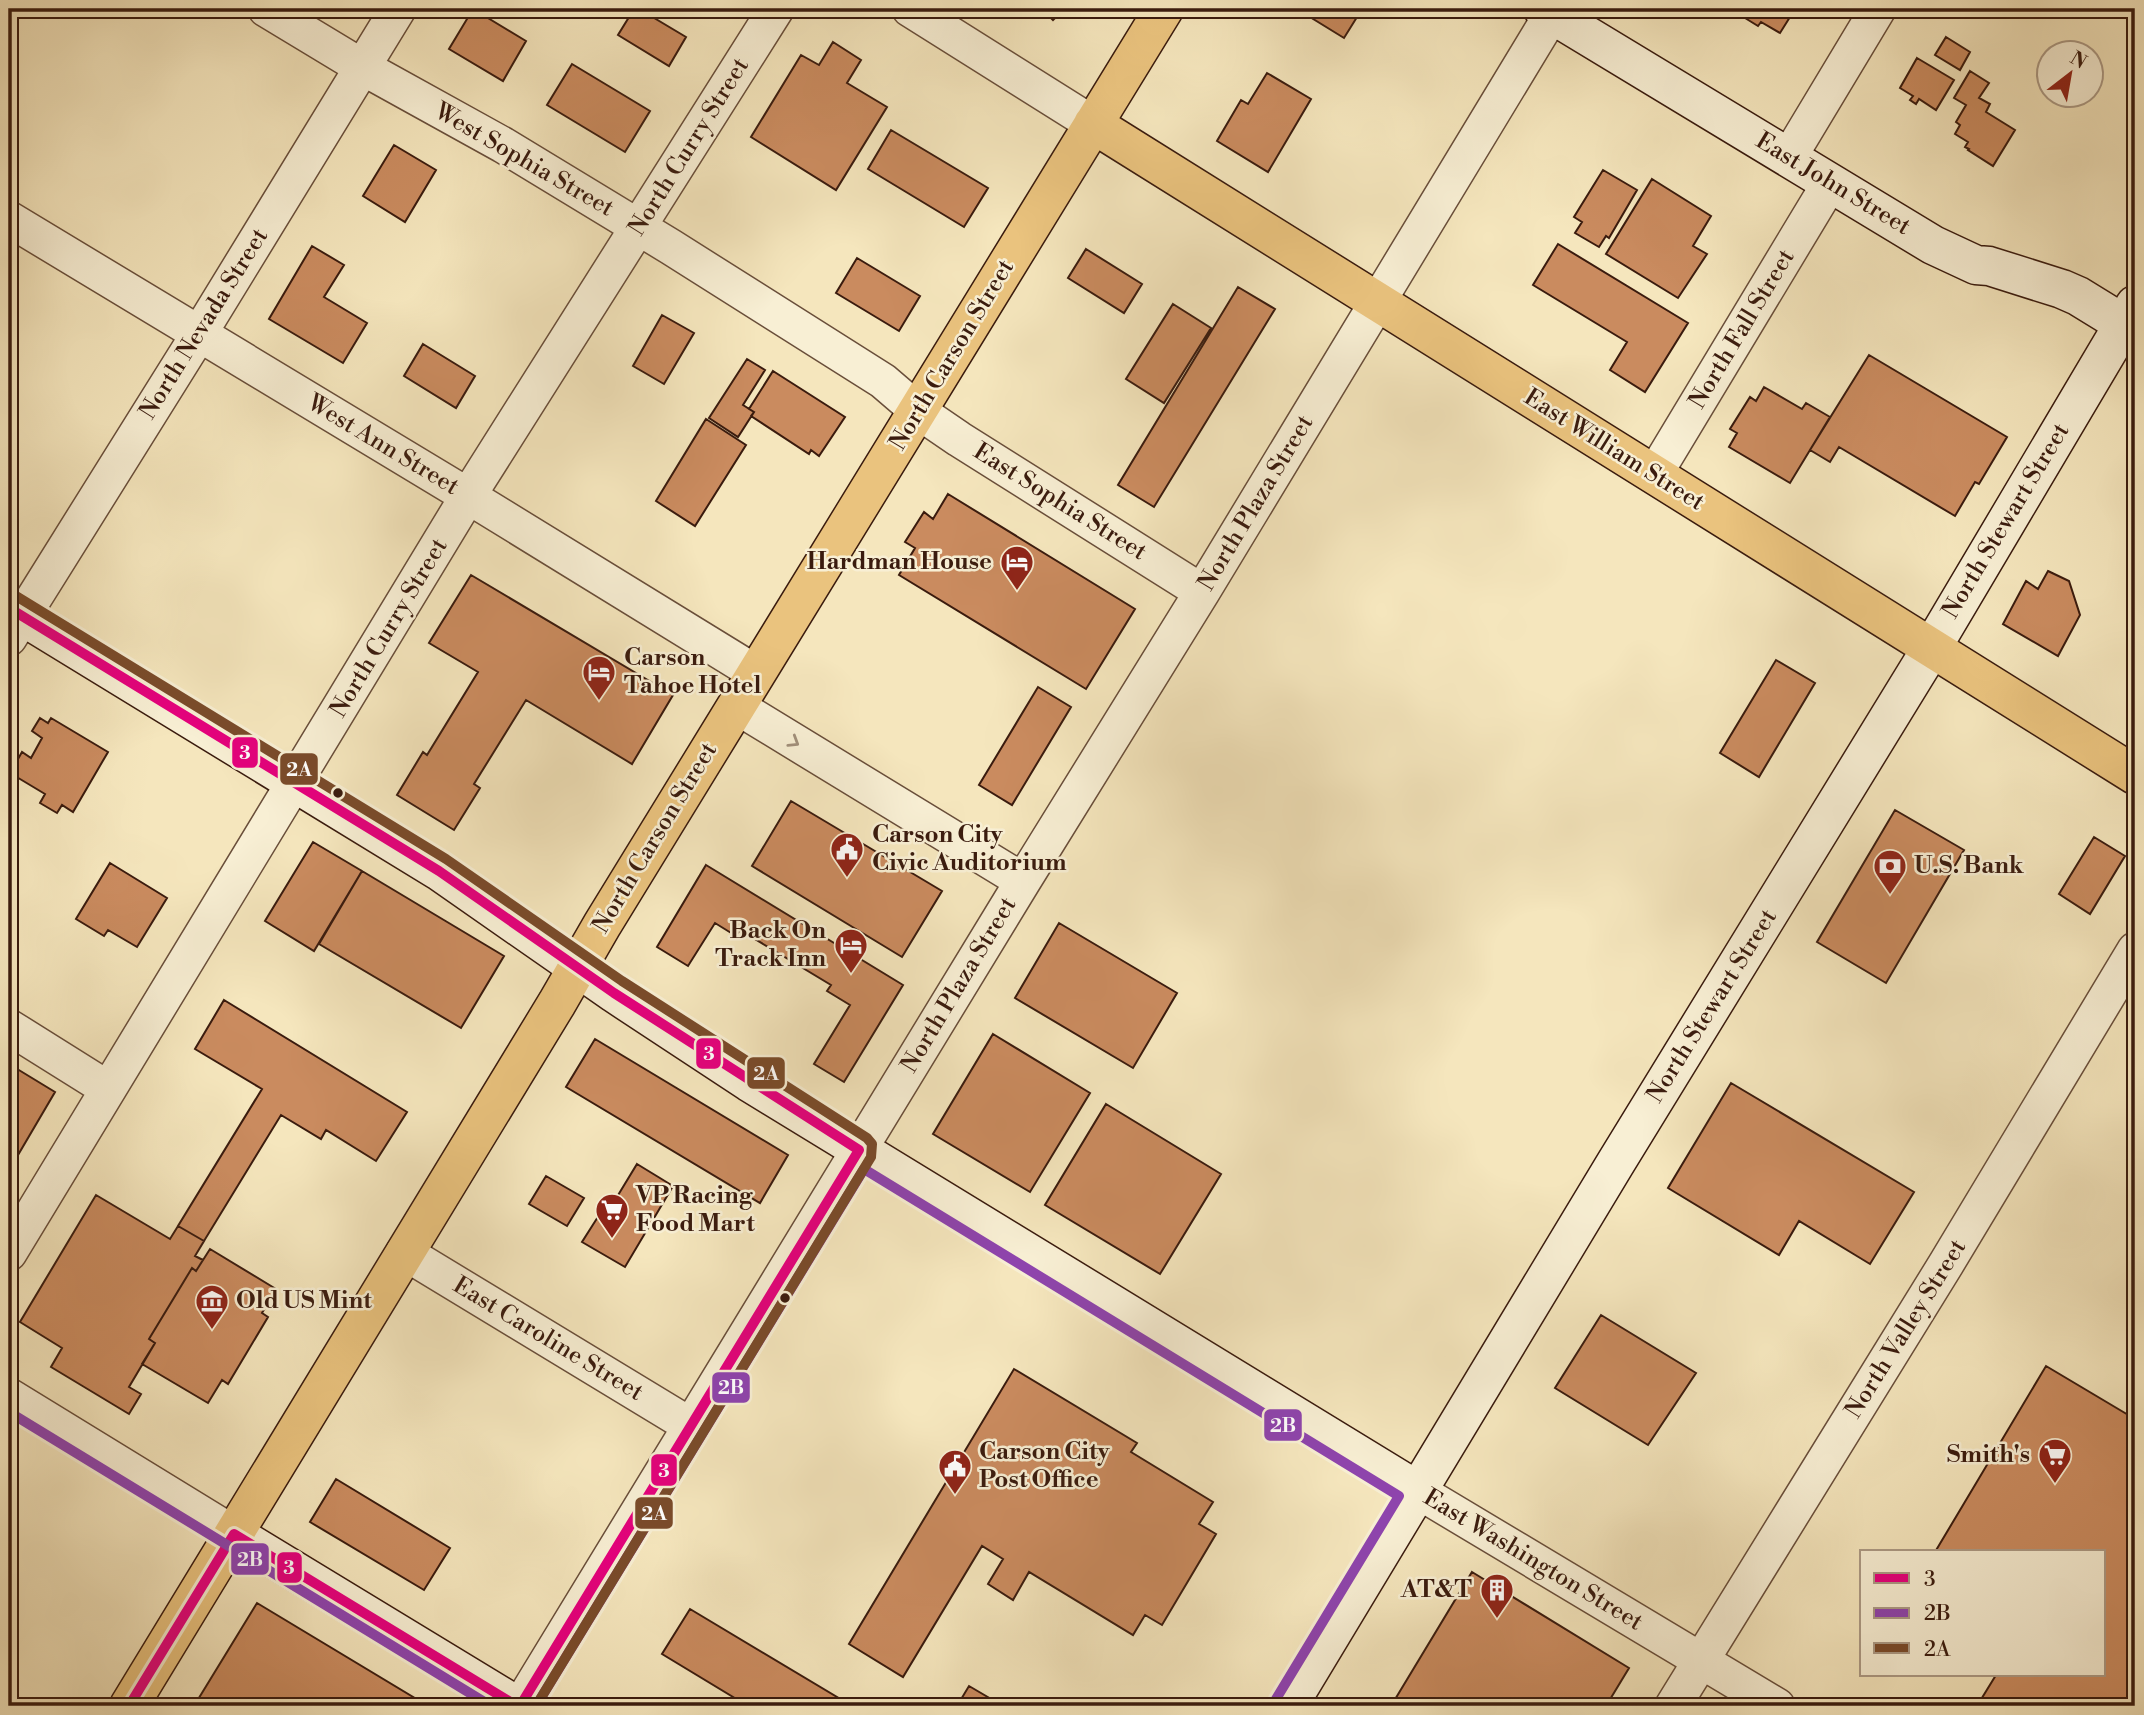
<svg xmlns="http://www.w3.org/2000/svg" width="2144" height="1715" font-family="'Libre Bodoni',serif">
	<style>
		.building { fill: #ca8b5f; stroke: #3a1b0e; stroke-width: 2 }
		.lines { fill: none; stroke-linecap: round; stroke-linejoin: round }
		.street-casing { stroke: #694e3a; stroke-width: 38 }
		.secondary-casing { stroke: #3a1b0e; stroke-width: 41 }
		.primary-casing { stroke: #3a1b0e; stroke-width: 41 }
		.street { stroke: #f8efd4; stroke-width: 35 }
		.secondary { stroke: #f8efd4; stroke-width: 38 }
		.primary { stroke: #eac37e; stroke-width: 38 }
		.bus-1-casing { stroke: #f8efd4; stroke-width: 16 }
		.bus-2-casing { stroke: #f8efd4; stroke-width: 16 }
		.bus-3-casing { stroke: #f8efd4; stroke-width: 16 }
		.bus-1 { stroke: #e5007d; stroke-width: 10 }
		.bus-2 { stroke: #8e44ad; stroke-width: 10 }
		.bus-3 { stroke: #7a4b2a; stroke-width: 10 }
		.oneway { stroke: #a2907b }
		.bus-dot { fill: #3a1b0e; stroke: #f8efd4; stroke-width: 2.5 }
		.labels { text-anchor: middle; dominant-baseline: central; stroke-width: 5; stroke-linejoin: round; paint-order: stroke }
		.street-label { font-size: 24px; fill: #3a1b0e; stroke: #f8efd4 }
		.poi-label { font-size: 24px; font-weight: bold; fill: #3a1b0e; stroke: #f8efd4; text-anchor: start }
		.line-badge { stroke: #f8efd4; stroke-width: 2.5 }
		.badge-label { font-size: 19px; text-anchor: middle; font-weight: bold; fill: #fff }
	</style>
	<rect width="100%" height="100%" fill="#f5e6bd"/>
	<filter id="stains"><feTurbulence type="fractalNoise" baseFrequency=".00286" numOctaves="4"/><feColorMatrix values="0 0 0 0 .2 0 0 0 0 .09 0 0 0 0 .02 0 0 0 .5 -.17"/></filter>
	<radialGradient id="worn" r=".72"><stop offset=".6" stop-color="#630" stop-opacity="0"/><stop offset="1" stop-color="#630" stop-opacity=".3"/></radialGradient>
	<!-- building -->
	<path class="building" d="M473,9L526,41L503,81L449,49Z
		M634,9H639L686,37L669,66L618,35Z
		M1042,9H1064L1053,20Z
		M1297,9H1362L1344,38Z
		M1739,9H1795L1780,33L1761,22L1758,26L1745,18L1747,14Z
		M1946,37L1970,52L1960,70L1935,55Z
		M833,42L861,60L847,83L887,107L836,190L751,137L801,55L819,65Z
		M1917,58L1954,80L1936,110L1919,99L1916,104L1910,100L1913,96L1900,88Z
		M572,64L650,111L625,152L547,105Z
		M1970,71L1989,83L1979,98L1990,104L1986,112L2015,130L1993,166L1968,150L1969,149L1965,147L1968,142L1955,134L1960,125L1956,122L1966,105L1954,98Z
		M1267,73L1311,99L1268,172L1217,141L1241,100L1248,104Z
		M891,130L988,188L964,227L868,169Z
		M394,145L436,170L405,222L363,196Z
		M1603,170L1637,190L1609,238L1606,236L1599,247L1575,233L1582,222L1574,217Z
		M1652,179L1711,216L1693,246L1707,254L1678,298L1606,254Z
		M1558,244L1688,323L1645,392L1610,370L1627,342L1533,285Z
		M312,246L344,265L324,297L367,323L343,363L269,319Z
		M1086,249L1142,284L1124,313L1068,278Z
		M857,258L920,296L899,331L836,293Z
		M1238,287L1275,309L1154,507L1118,485Z
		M1173,304L1211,328L1164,403L1126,379Z
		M662,315L694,333L664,384L633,366Z
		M423,344L475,376L456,408L404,376Z
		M1869,355L2007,437L1979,484L1975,482L1955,516L1839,447L1830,462L1810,450Z
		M747,359L765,370L743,405L754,412L738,437L709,418Z
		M773,371L845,417L819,456L811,450L809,454L751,416L754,412L749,409Z
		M1764,387L1802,409L1806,403L1830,417L1790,483L1729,447L1737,433L1730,429L1750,397L1756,401Z
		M706,419L746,445L695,526L656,501Z
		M948,494L1135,609L1086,689L899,575L915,548L905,542L924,512L933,519Z
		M2048,571L2069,581L2080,615L2058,656L2003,624L2026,581L2038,589Z
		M471,575L673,695L632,764L526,700L474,784L480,788L454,830L397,795L423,752L427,755L478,672L429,643Z
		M1776,660L1815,683L1759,777L1720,753Z
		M1038,687L1071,707L1012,805L979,785Z
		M40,718L48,723L51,718L108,752L73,812L62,805L57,813L40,803L45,794L10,773L22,752L31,758L42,738L32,731Z
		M791,801L942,891L902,957L752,866Z
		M1895,810L1964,850L1886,983L1817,942Z
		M2094,837L2125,856L2090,914L2059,894Z
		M313,842L362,871L314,951L265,921Z
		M110,863L167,898L137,947L108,930L104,936L76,919Z
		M706,865L903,985L844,1082L814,1064L850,1005L827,991L831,985L740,930L736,936L715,923L688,966L657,947Z
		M362,871L504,956L461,1028L319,944Z
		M1059,923L1177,993L1133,1068L1015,998Z
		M224,1000L407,1112L376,1161L326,1130L321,1139L281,1115L204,1241L178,1226L262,1089L195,1049Z
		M993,1034L1090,1093L1030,1192L933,1134Z
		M595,1039L788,1155L760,1203L566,1087Z
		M9,1064L55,1092L18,1155L9,1149Z
		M1731,1083L1914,1192L1870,1264L1799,1221L1779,1255L1668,1188Z
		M1106,1104L1221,1174L1160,1274L1045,1205Z
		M637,1164L673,1186L625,1267L582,1242L601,1212L606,1215Z
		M546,1176L584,1198L567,1226L529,1204Z
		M96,1195L170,1239L178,1226L204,1241L195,1256L203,1260L196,1271L192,1268L149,1339L155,1343L129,1387L141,1394L129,1414L51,1367L62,1348L20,1322Z
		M210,1249L276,1289L262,1313L268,1317L228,1384L222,1380L208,1403L142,1364L155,1343L149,1339L192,1268L196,1271Z
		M1601,1315L1696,1373L1648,1445L1555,1388Z
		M2046,1366L2135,1419V1706H1977L1996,1675H2104V1552H1935Z
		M1014,1369L1137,1443L1131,1452L1213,1502L1199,1524L1216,1534L1162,1625L1145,1615L1133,1635L1029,1572L1013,1600L988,1584L1003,1559L982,1546L903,1677L849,1644Z
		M336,1479L450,1548L424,1590L310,1522Z
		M1472,1572L1629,1668L1606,1706H1391Z
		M257,1603L428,1706H194Z
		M690,1609L852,1706H748L662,1654Z
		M969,1686L1003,1706H957Z"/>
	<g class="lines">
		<defs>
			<path id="street" d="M266,9L362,67L503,145L671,247L883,381L918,411L959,439L1202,592
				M910,9L1093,124
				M1789,157L1878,9
				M9,219L468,496L756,673
				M1654,475L1830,183
				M9,638L199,334L398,9
				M736,706L1023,881
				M9,1027L108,1089
				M404,1252L691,1426
				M9,1253L468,496L776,9
				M9,1396L234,1534
				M1418,1491L1777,1706
				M520,1706L1023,881L1202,592L1552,14
				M1673,1706L1946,1264L2135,950"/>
			<path id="secondary" d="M1543,9L1933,245L1976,265L1989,266L2062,289L2078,296L2135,331
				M9,608L439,871L614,993L749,1082L1418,1491
				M234,1534L517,1706
				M1288,1706L1615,1164L1931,649L2135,305"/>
			<path id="primary" d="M1093,124L2135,775
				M129,1706L557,1003L602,925L1164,9"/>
		</defs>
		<!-- street casing -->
		<use href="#street" class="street-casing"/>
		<!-- secondary casing -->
		<use href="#secondary" class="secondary-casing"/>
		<!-- primary casing -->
		<use href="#primary" class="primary-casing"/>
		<!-- street -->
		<use href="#street" class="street"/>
		<!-- secondary -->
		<use href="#secondary" class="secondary"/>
		<!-- primary -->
		<use href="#primary" class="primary"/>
		<defs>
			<path id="bus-1" d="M9,608L439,871L614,993L859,1150L520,1706
				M129,1706L234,1534L517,1706"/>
			<path id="bus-2" d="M9,1412L491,1706
				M536,1706L864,1169L1399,1496L1276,1699"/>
			<path id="bus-3" d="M16,596L446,859L622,981L867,1138L872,1144L871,1157L536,1706"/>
		</defs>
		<!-- bus-1 casing -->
		<use href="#bus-1" class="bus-1-casing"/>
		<!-- bus-2 casing -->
		<use href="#bus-2" class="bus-2-casing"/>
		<!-- bus-3 casing -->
		<use href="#bus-3" class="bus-3-casing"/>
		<!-- bus-1 -->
		<use href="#bus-1" class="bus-1"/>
		<!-- bus-2 -->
		<use href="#bus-2" class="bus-2"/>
		<!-- bus-3 -->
		<use href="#bus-3" class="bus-3"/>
	</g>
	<!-- one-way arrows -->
	<defs><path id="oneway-chevron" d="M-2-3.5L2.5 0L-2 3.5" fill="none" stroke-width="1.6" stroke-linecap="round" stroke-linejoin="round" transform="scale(1.75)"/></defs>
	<use class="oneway" href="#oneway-chevron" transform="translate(794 742) rotate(32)"/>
	<!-- icons -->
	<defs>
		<symbol id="hotel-pin" viewBox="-11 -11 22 30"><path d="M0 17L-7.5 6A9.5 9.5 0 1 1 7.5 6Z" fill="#8f2418" stroke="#f8efd4"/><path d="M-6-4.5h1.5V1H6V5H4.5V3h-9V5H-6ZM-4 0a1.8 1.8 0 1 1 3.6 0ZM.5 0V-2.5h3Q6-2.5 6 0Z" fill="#fff"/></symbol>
		<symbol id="civic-pin" viewBox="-11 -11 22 30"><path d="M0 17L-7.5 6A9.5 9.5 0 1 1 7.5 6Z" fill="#8f2418" stroke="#f8efd4"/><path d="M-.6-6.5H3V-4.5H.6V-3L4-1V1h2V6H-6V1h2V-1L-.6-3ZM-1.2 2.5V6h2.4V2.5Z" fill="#fff"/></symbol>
		<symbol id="bank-pin" viewBox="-11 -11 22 30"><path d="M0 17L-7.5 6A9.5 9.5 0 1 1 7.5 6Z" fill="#8f2418" stroke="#f8efd4"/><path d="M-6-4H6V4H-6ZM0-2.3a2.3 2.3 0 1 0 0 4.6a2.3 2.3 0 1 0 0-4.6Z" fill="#fff"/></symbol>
		<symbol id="supermarket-pin" viewBox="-11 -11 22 30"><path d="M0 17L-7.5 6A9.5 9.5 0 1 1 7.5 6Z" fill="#8f2418" stroke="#f8efd4"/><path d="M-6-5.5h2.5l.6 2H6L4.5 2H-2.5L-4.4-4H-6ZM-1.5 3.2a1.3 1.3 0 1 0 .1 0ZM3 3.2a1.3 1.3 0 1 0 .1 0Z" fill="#fff"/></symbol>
		<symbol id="museum-pin" viewBox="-11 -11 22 30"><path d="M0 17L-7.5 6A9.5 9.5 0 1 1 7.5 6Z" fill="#8f2418" stroke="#f8efd4"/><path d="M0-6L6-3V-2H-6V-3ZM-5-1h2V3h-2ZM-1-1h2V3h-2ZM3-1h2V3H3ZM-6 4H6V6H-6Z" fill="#fff"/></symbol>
		<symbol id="building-pin" viewBox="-11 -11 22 30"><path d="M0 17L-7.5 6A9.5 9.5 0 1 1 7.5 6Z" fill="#8f2418" stroke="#f8efd4"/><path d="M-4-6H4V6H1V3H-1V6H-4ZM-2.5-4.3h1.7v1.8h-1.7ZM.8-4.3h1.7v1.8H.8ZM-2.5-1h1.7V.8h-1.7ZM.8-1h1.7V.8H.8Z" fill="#fff"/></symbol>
	</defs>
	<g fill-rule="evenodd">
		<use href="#hotel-pin" x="998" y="543" width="38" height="52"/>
		<use href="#hotel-pin" x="580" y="653" width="38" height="52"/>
		<use href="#civic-pin" x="828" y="830" width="38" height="52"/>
		<use href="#bank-pin" x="1871" y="847" width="38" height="52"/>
		<use href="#hotel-pin" x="832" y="926" width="38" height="52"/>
		<use href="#supermarket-pin" x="593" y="1191" width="38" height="52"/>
		<use href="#museum-pin" x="193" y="1282" width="38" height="52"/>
		<use href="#supermarket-pin" x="2036" y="1436" width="38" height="52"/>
		<use href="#civic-pin" x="936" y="1447" width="38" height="52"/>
		<use href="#building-pin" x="1478" y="1571" width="38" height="52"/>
	</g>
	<!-- markers -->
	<g class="bus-dot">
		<circle cx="338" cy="793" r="6"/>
		<circle cx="785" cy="1298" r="6"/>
	</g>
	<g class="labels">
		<!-- street labels -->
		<g class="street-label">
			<text transform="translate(689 147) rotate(-58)">North Curry Street</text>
			<text transform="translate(524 160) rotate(30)">West Sophia Street</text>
			<text transform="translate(1833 184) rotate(31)">East John Street</text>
			<text transform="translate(204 324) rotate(-58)">North Nevada Street</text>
			<text transform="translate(1742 329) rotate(-59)">North Fall Street</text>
			<text transform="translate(952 355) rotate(-59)">North Carson Street</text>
			<text transform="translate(383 445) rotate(31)">West Ann Street</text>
			<text transform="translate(1614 450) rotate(32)">East William Street</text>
			<text transform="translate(1060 502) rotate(32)">East Sophia Street</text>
			<text transform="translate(1256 503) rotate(-59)">North Plaza Street</text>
			<text transform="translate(2006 521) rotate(-59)">North Stewart Street</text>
			<text transform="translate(389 628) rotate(-59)">North Curry Street</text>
			<text transform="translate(655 838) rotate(-59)">North Carson Street</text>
			<text transform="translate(959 985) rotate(-59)">North Plaza Street</text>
			<text transform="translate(1712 1006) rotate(-58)">North Stewart Street</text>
			<text transform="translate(1906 1329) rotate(-58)">North Valley Street</text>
			<text transform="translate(548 1339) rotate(31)">East Caroline Street</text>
			<text transform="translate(1533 1560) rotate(31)">East Washington Street</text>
		</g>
		<!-- poi labels -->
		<g class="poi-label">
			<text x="992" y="562" text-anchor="end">Hardman House</text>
			<text x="624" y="658">Carson<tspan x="624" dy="28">Tahoe Hotel</tspan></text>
			<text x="872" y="835">Carson City<tspan x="872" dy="28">Civic Auditorium</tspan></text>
			<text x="1914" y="866">U.S. Bank</text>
			<text x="826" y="931" text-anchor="end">Back On<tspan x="826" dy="28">Track Inn</tspan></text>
			<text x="636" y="1196">VP Racing<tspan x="636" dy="28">Food Mart</tspan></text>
			<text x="236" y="1301">Old US Mint</text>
			<text x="979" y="1452">Carson City<tspan x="979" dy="28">Post Office</tspan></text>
			<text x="2030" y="1455" text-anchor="end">Smith's</text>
			<text x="1472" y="1590" text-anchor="end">AT&amp;T</text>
		</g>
	</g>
	<g class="line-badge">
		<rect x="231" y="736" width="28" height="33" rx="7" fill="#e5007d"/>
		<rect x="279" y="752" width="40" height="34" rx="7" fill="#7a4b2a"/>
		<rect x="695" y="1037" width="27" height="33" rx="7" fill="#e5007d"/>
		<rect x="746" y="1056" width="40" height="34" rx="7" fill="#7a4b2a"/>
		<rect x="711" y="1371" width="40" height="33" rx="7" fill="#8e44ad"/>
		<rect x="1263" y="1408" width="40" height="34" rx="7" fill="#8e44ad"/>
		<rect x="650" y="1453" width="28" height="34" rx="7" fill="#e5007d"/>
		<rect x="634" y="1496" width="40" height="34" rx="7" fill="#7a4b2a"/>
		<rect x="230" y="1542" width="40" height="34" rx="7" fill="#8e44ad"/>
		<rect x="276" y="1551" width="27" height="33" rx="7" fill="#e5007d"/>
	</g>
	<g class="badge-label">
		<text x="245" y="759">3</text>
		<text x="299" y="776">2A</text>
		<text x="709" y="1060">3</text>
		<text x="766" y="1080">2A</text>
		<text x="731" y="1394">2B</text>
		<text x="1283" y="1432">2B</text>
		<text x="664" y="1477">3</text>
		<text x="654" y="1520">2A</text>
		<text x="250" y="1566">2B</text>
		<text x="289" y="1574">3</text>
	</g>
	<!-- margin -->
	<rect width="2144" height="1715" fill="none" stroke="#f5e6bd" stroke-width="35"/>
	<rect x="10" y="10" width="2123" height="1694" fill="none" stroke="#3a1b0e" stroke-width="3.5"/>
	<rect x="18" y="18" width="2109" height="1680" fill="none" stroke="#3a1b0e" stroke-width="2"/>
	<!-- legend -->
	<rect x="1860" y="1550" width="245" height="126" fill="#f8efd4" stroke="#ac9a85" stroke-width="2"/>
	<rect x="1874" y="1573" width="35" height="10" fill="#e5007d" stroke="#ac9a85" stroke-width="2"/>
	<text x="1924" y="1586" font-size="21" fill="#3a1b0e">3</text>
	<rect x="1874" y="1608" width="35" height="10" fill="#8e44ad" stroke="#ac9a85" stroke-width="2"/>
	<text x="1924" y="1620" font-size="21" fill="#3a1b0e">2B</text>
	<rect x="1874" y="1643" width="35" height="10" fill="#7a4b2a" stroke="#ac9a85" stroke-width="2"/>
	<text x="1924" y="1656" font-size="21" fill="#3a1b0e">2A</text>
	<!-- north arrow -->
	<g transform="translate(2070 74) rotate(31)"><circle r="33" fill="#f8efd4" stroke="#ac9a85" stroke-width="2"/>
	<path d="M0-5L12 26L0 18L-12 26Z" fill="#8f2418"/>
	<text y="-10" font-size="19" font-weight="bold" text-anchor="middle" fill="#3a1b0e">N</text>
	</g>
	<rect width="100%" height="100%" filter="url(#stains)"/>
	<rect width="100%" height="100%" fill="url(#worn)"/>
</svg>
